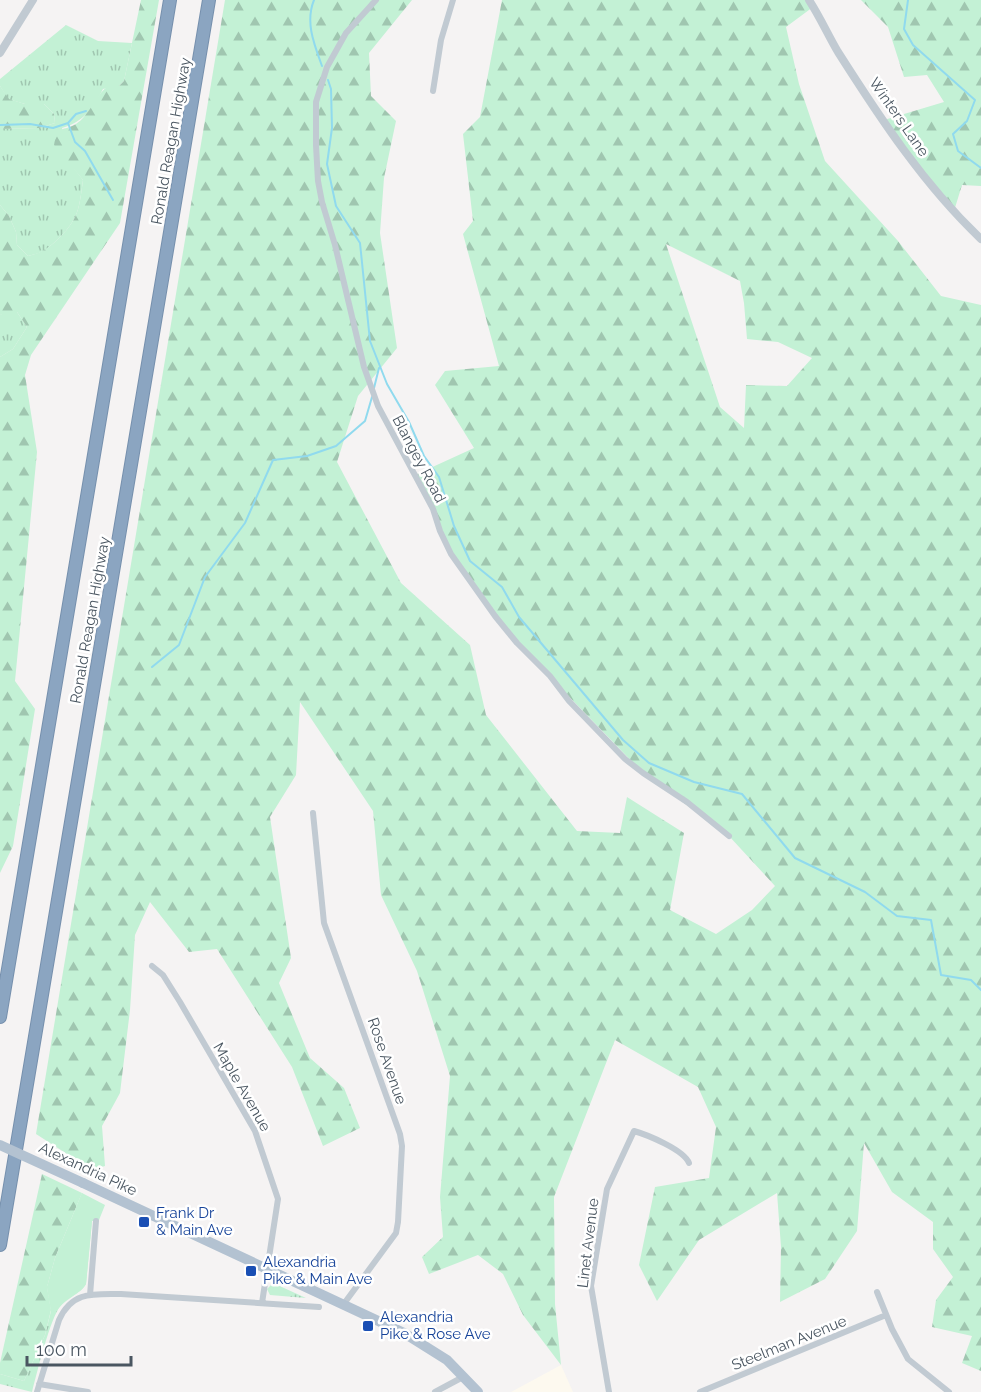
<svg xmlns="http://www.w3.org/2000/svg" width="981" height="1392" font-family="Raleway,sans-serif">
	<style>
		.commercial { fill: #fdf9ef }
		.grass { fill: url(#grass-tufts) }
		.forest { fill: url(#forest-firs); fill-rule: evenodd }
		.park { fill: #c3f1d5 }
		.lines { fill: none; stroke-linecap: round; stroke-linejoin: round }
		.stream { stroke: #90daee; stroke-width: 2 }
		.motorway-casing { stroke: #7690ad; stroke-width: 14 }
		.minor { stroke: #c1cad2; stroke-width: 6 }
		.tertiary { stroke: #c1cad2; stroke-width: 8 }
		.primary { stroke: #b3c2d1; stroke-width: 10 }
		.motorway { stroke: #8ba5c1; stroke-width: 12 }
		.primary-bridge { stroke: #b3c2d1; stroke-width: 10 }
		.transit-dot { fill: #1a4fb4; stroke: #fff; stroke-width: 2 }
		.labels { text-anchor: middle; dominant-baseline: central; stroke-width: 5; stroke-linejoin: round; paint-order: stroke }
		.street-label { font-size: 15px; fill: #4a5661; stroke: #fff }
		.transit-label { font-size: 15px; fill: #164399; stroke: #fff; text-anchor: start }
	</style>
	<defs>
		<pattern id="grass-tufts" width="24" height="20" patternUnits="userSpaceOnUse" patternTransform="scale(1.5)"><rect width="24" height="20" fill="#c3f1d5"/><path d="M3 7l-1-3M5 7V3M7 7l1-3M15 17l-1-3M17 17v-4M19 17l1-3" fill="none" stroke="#a0c6b0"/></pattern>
		<pattern id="forest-firs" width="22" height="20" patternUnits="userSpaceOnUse" patternTransform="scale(1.5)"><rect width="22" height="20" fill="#c3f1d5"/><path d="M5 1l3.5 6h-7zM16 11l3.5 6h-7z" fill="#a0c6b0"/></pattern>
	</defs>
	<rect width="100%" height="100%" fill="#f5f3f3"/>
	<!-- commercial -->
	<path class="commercial" d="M561,1365L573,1392H511Z"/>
	<!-- grass -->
	<path class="grass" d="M66,25L98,41L132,43L124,81L119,86L103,89C93,108 84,122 62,128L73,167L83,180C79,209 79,219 57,240C46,250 42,253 28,256L17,245L16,232L9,216L0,205V129L39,128L55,123L54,114L44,104H25L8,99L0,86V79Z
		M7,312H17L27,327L13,349L0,357V315Z
		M82,1193L99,1220L92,1221L86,1284C80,1294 68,1296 61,1305C50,1318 37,1373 32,1392L0,1384V1374L24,1381L45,1335L51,1311L47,1287Z
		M273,1283L306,1298L270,1295L267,1289Z"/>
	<!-- forest -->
	<path class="forest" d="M141,0H159L120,223L31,355L25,375L37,452L15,681L35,709L13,846L0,873V357L13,349L27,327L17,312L0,315V205L9,216L16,232L17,245L28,256C41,253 47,249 57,240C79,219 79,209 83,180L54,145C58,124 63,132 76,124C89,116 97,94 106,88C111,85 114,85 119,86L124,81Z
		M225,0H412L369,53L371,96L396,121L384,178L380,233L397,348L358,396L337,462L401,583L470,645L486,715L577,831L620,833L627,797L684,833L670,910L716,934L752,910L775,886L729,836L643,773L517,643L460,568L415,475L474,448L435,385L445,371L499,366L463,234L473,221L463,134L480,117L502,0H809L813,7L786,27L799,84L825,161L898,241L941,296L981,305V1371L962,1363L972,1336L932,1327L936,1300L953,1277L933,1249V1222L892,1192L864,1143L857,1231L825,1279L780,1302L781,1247L777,1193L699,1240L657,1301L639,1265L655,1187L709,1178L716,1127L698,1087L615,1040L554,1197L555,1304L561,1365L523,1315L503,1274L478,1255L429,1274L422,1257L443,1237L440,1197L450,1076L417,971L381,895L373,811L300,702L296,775L270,817L291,958L279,983L310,1058L344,1088L360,1128L323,1146L292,1067L217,949L189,952L150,902L135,935L130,1010L120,1093L102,1126L105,1166L92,1170L36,1134ZM666,244L740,281L744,303L747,339L778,342L812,358L787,386L746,385L744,428L720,407Z
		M861,0H981V186L962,185L954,211L884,120L944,102L927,75L904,77L888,27Z
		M0,86L9,99L25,104H44L54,114L55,123L39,128L0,129Z
		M42,1174L82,1193L55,1258L47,1287L51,1310L45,1335L24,1381L0,1374V1363Z"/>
	<!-- park -->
	<path class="park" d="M82,1193L105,1205L99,1220L92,1221L86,1284C80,1295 66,1297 56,1312L51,1310L47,1287L55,1258Z"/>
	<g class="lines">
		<!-- stream -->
		<path class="stream" d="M314,0C305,22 314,44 322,66
			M908,0L904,29L913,45L975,100L967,121L953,134L958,151L981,168
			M328,80L331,89L332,128L327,164L336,206L360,243L370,341L387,384L409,422L424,456L439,477L454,526L470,561L502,587L519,617L623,740L649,763L694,782L742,794L795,858L865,892L897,916L931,920L941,975L971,980L981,990
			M68,123L75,142L85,151L113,200
			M0,125L30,124L53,128L68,123L76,114L86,111
			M374,388L379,368
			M152,667L179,645L205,577L245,523L273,460L307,456L336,446L365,421L372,397"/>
		<defs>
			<path id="motorway" d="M0,1017L170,0
				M0,1245L209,0"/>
		</defs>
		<!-- motorway casing -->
		<use href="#motorway" class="motorway-casing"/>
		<!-- minor -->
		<path class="minor" d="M376,0L346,33L327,67L316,102V145L318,181L322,202L335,245L364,367L378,406L433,509L440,531L451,554L495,616L517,643L550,676L569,701L625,759L643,773L687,802L729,836
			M433,91L441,40L453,0
			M313,813L324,923L400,1134L402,1146L398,1222L396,1233L343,1305
			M152,966L163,975L180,1002L255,1131L278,1199L262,1303
			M877,1292L892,1329L908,1359L949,1392
			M90,1295L96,1221
			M39,1384L88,1392
			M37,1392L59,1320C72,1291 93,1294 121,1294L319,1307
			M435,1392L463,1377
			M609,1392L591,1286L607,1189L634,1131C648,1135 684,1150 689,1163
			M700,1392L886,1315"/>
		<!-- tertiary -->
		<path class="tertiary" d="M809,0C820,17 828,35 838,52C880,118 924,185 981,239
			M0,53L33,0"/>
		<!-- primary -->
		<path class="primary" d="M83,1183L404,1333L447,1360L478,1392"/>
		<!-- motorway -->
		<use href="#motorway" class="motorway"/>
		<!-- primary-bridge -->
		<path class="primary-bridge" d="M0,1145L83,1183"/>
	</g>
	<!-- markers -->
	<g class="transit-dot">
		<rect x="138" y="1216" width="12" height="12" rx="3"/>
		<rect x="245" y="1265" width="12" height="12" rx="3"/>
		<rect x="362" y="1320" width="12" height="12" rx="3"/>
	</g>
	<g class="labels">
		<!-- street labels -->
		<g class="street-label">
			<text transform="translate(899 117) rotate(55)">Winters Lane</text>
			<text transform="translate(171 141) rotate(-80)">Ronald Reagan Highway</text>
			<text transform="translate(419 459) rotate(62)">Blangey Road</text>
			<text transform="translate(90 620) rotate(-80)">Ronald Reagan Highway</text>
			<text transform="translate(387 1061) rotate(71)">Rose Avenue</text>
			<text transform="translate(242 1087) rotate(60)">Maple Avenue</text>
			<text transform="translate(88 1169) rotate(25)">Alexandria Pike</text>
			<text transform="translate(588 1243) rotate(-83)">Linet Avenue</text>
			<text transform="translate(789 1343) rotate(-22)">Steelman Avenue</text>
		</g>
		<!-- transit labels -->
		<g class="transit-label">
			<text x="156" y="1213">Frank Dr<tspan x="156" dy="17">&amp; Main Ave</tspan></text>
			<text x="263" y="1262">Alexandria<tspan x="263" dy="17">Pike &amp; Main Ave</tspan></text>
			<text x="380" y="1317">Alexandria<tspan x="380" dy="17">Pike &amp; Rose Ave</tspan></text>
		</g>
	</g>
	<!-- scale -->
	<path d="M27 1356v9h104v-9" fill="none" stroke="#4a5661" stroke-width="3"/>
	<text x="36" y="1356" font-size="18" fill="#4a5661" stroke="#ffffff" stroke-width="4.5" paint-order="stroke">100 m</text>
</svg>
